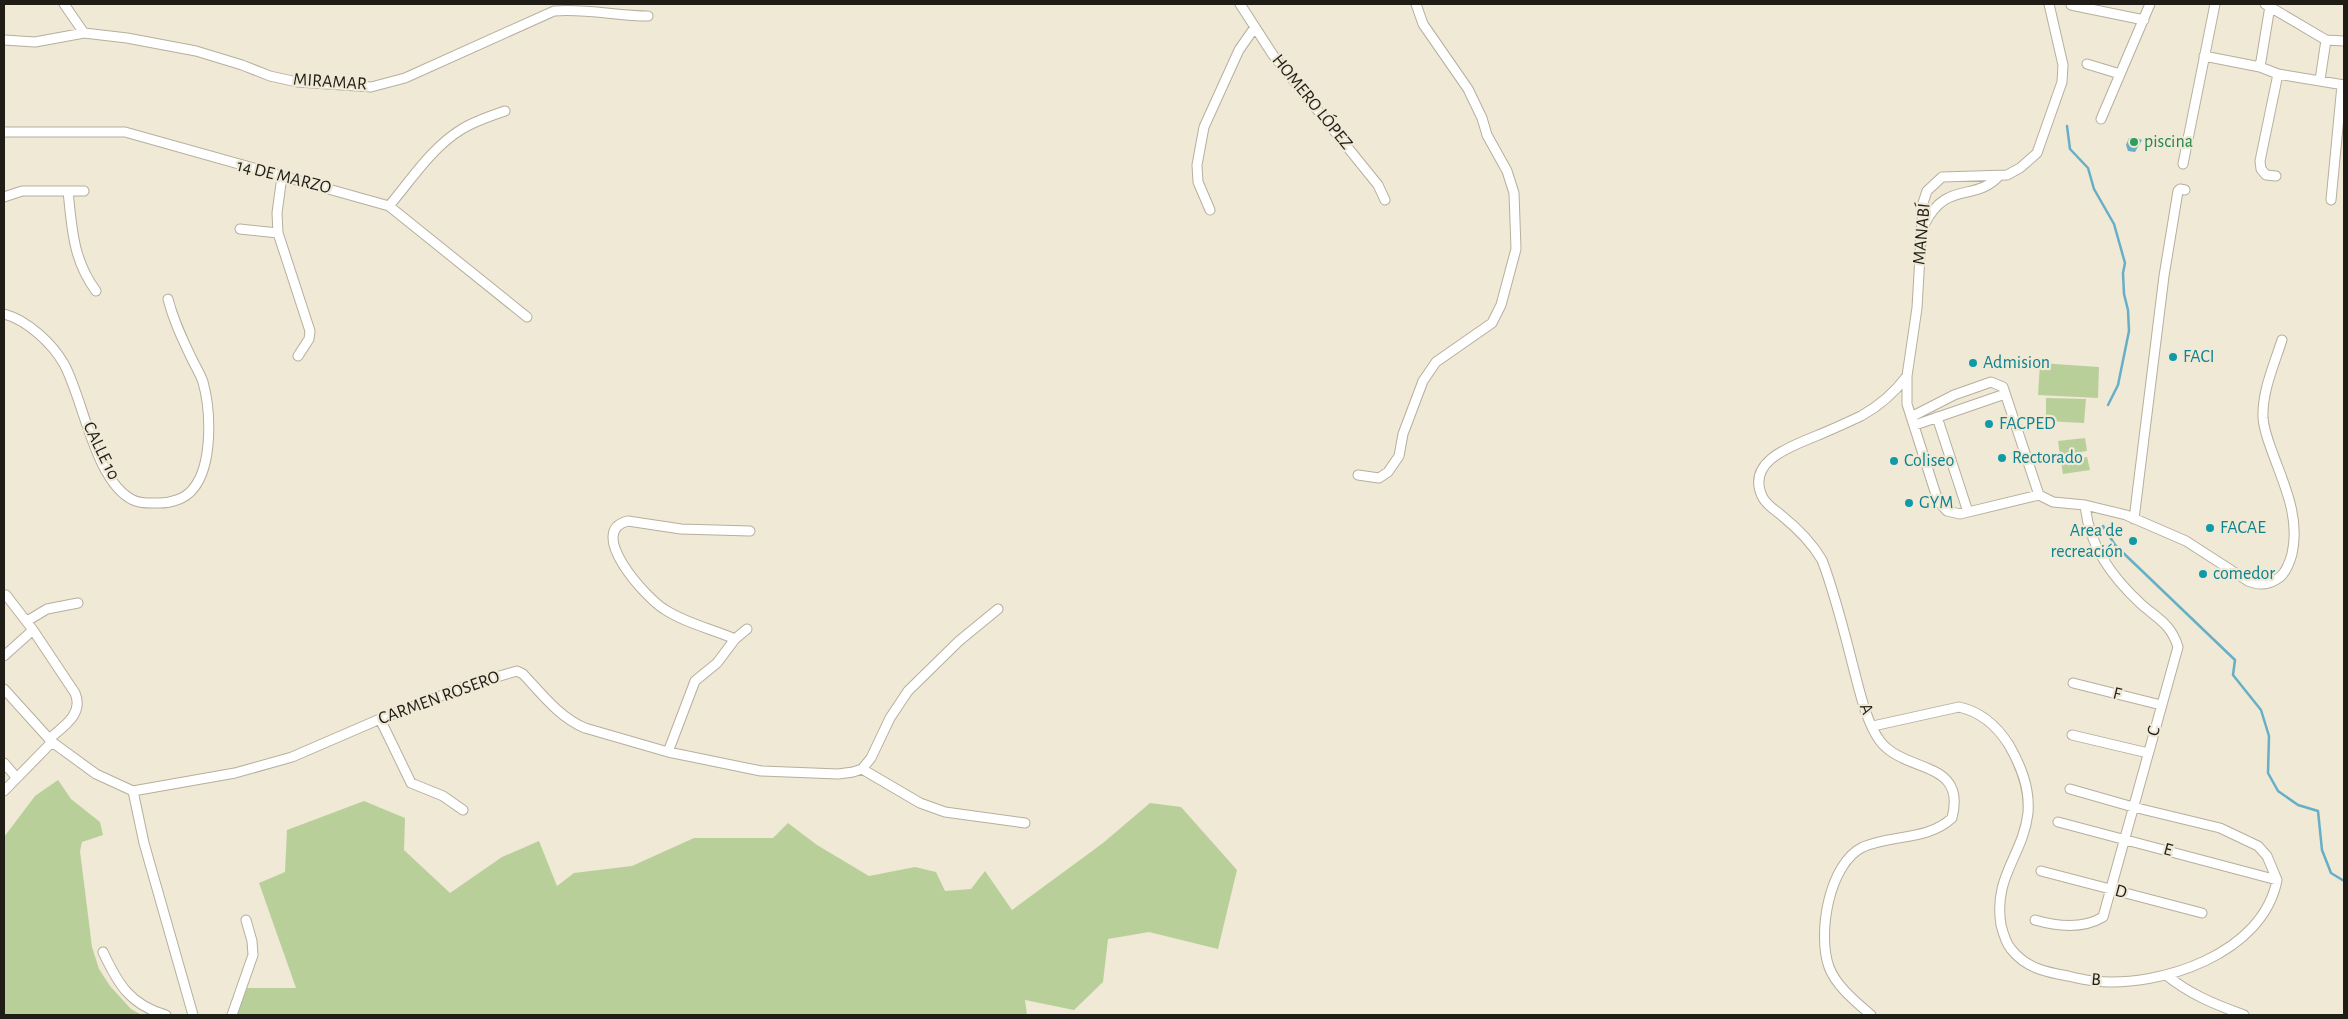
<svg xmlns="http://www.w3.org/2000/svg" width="2348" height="1019" font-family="'Alegreya Sans',sans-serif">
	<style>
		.green { fill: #b9cf9a }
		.water { fill: #67afc7 }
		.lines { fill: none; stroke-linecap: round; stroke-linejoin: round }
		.stream { stroke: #67afc7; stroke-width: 2.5 }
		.street-casing { stroke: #b6af9d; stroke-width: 11 }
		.street { stroke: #fff; stroke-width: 9 }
		.leisure-dot { fill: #2e9e5b; stroke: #efe9d6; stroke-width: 2 }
		.culture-dot { fill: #0f9aa8; stroke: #efe9d6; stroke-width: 2 }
		.labels { text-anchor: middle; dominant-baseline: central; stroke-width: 4.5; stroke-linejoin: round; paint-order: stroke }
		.street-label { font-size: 18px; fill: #1f1d16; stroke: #efe9d6 }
		.leisure-label { font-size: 18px; fill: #27864d; stroke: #efe9d6; text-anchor: start }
		.culture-label { font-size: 18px; fill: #0d838f; stroke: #efe9d6; text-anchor: start }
	</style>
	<rect width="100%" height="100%" fill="#efe9d6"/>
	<!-- green -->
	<path class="green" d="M2040,363L2099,367L2098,398L2038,395Z
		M2046,398L2086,399L2084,423L2046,421Z
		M2085,438L2087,451L2060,455L2058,441Z
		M2087,457L2090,470L2063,474L2061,461Z
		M58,780L71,799L100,822L103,835L82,842L80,851L92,947L99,969L110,986L131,1009L142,1015H4V837L35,796Z
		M364,801L405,818L404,850L450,893L502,857L539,841L557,886L574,873L632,866L694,838H773L788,823L817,845L869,876L915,867L936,872L945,891L971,889L985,871L1012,910L1103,843L1150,803L1181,807L1237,870L1218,949L1149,932L1108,939L1103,982L1074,1010L1025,1000L1027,1015H236L247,988H296L259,883L285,872L287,830Z"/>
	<!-- water -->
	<path class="water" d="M2135,137L2142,140L2135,152L2128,151L2126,145L2129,138Z"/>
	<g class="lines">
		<!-- stream -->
		<path class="stream" d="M2067,126L2070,149L2088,168L2094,189L2114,224L2125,263L2123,273L2124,294L2128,310L2129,331L2118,385L2108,405
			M2103,526L2115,545L2235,660L2233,675L2261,710L2269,736L2268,773L2278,791L2298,805L2318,811L2322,850L2331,873L2344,881"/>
		<defs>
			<path id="street" d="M64,4L84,33
				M1240,4L1273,55L1378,185L1385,200
				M2049,4L2063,65L2062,82L2037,153L2020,168L2007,175L1942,177L1927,191L1923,203L1917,308L1907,376V404L1938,501L1947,511L1960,514L2039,495L2053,502L2085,505L2126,515L2186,541L2248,581C2260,586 2269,585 2280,577C2286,572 2290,561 2292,554C2300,518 2285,487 2273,454C2269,443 2264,431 2263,418C2262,391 2274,365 2282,340
				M2265,4L2326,40L2344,41
				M2071,5L2144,20
				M4,40L35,42L84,33L127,38L196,51L242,65L270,76L297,82L371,87L405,78L554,11C585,8 617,16 648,16
				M2204,56L2260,67L2278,74L2344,85
				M2087,64L2120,74
				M2260,67L2270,6
				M2320,80L2326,40
				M2101,119L2150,4
				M4,132H125L389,206L527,317
				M2183,164L2215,4
				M282,176L277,213L278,233L310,331L309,339L298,356
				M2276,176L2266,175L2261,169L2260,161L2278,74
				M68,191C72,229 73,260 96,291
				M4,197L22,191H84
				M2331,200L2342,85
				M389,206C411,180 432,147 462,129C475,121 490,116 505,111
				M1210,210L1198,182L1197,165L1204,127L1239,50L1255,27
				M1924,225C1947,179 1974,203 1999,176
				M240,229L278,233
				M4,314C27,320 52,343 64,364C83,398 95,482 133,500C141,504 151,503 159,503C171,503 185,499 193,489C213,465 211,411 203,382C200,373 194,364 190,355C181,336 173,319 168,299
				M1911,417L1954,395L1991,382L2003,387L2039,495
				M1937,417L1968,512
				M1915,425L2005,394
				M1358,475L1379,478L1388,472L1399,456L1403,434L1423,381L1436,362L1492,323L1501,305L1516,249L1514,193L1507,171L1487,135L1482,118L1468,89L1423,24L1416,4
				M2134,519L2164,276L2178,191L2180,189L2185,190
				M27,621L47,609L78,603
				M33,630L75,693C84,714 64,726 49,739
				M735,639C712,629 685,623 664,609C646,598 585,531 628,521L681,529L750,531
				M4,656L33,630L6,595
				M2073,683L2161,705
				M4,689L52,742L96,774L133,791L235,773L292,757L380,719L469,685L517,671L523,674C542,694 559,717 585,728L668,752L761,771L838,774L853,772L862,769L871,758L890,718L908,691L959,641L998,609
				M380,719L411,783L443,796L463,810
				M1873,726L1959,707C1982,712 1997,726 2009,745C2021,766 2030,788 2028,813C2023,856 1993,876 2001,925C2003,933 2006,943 2011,949C2026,968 2045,972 2068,976C2076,978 2085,980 2094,981C2160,988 2263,954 2277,880L2267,856L2258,846L2220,828L2133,807L2070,789
				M2072,735L2148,753
				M668,752L695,681L717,663L735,639L747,629
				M4,763L16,777
				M862,769L920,803L945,812L1025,823
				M4,791L52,742
				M133,791L144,843L193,1015
				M2058,822L2277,880
				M2041,871L2202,913
				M2035,920C2056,926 2083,929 2103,917L2178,647C2171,624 2158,619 2141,604C2112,577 2089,546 2085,505
				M103,952C118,984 130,1005 166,1015
				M2166,975C2191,995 2214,1004 2244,1015
				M232,1015L253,955L252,941L246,920
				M1871,1015C1856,1002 1836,986 1829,967C1817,934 1829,863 1863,847C1893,834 1927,841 1952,818C1967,759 1905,774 1880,741C1866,722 1859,689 1853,666C1844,631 1835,594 1822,560C1812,543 1796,527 1781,515C1774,509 1766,505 1762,496C1746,461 1792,446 1816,436C1831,430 1846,423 1861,416C1879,406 1895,392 1907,376"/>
		</defs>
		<!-- street casing -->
		<use href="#street" class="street-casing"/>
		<!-- street -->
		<use href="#street" class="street"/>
	</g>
	<!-- markers -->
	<circle class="leisure-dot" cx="2134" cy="142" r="5"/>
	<g class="culture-dot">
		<circle cx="2173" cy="357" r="5"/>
		<circle cx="1973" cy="363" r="5"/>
		<circle cx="1989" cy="424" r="5"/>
		<circle cx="2002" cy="458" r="5"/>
		<circle cx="1894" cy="461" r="5"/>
		<circle cx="1909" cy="503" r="5"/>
		<circle cx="2210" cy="528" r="5"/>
		<circle cx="2133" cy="541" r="5"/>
		<circle cx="2203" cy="574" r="5"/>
	</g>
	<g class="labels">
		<!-- street labels -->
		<g class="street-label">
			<text transform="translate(330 82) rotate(4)">MIRAMAR</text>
			<text transform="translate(1312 102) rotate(51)">HOMERO LÓPEZ</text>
			<text transform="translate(284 177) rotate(14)">14 DE MARZO</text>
			<text transform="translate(1922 234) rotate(-85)">MANABÍ</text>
			<text transform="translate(101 451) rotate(64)">CALLE 10</text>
			<text transform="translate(2117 694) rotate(14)">F</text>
			<text transform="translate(439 698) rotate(-20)">CARMEN ROSERO</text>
			<text transform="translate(1866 709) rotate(69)">A</text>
			<text transform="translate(2154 731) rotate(-74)">C</text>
			<text transform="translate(2168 850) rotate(15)">E</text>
			<text transform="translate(2121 892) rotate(15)">D</text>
			<text transform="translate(2096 980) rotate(5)">B</text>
		</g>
		<!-- leisure labels -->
		<g class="leisure-label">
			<text x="2144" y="142">piscina</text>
		</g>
		<!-- culture labels -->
		<g class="culture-label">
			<text x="2183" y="357">FACI</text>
			<text x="1983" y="363">Admision</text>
			<text x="1999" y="424">FACPED</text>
			<text x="2012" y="458">Rectorado</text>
			<text x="1904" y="461">Coliseo</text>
			<text x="1919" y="503">GYM</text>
			<text x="2220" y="528">FACAE</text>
			<text x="2123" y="531" text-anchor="end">Area de<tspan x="2123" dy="21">recreación</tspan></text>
			<text x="2213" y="574">comedor</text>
		</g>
	</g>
	<!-- border -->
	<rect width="2348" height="1019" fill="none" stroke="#1f1d16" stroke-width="10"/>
</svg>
